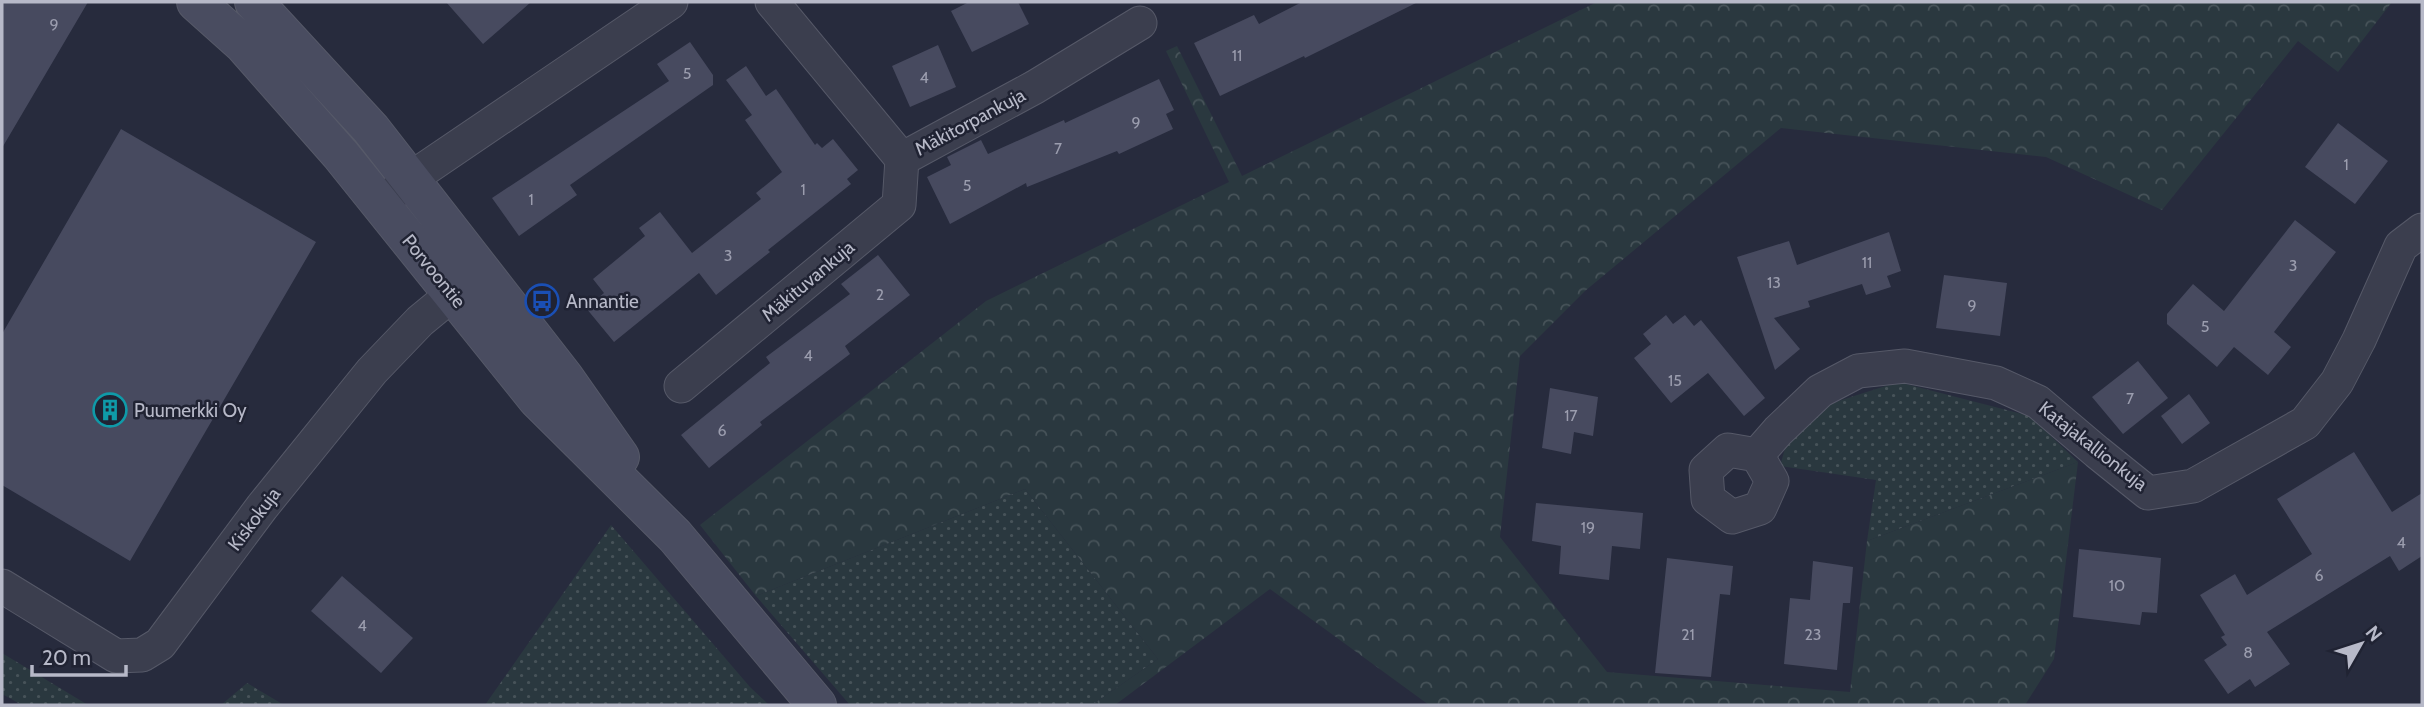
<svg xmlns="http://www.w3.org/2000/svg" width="2424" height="707" font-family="Cabin,sans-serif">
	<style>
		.grass { fill: url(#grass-dots) }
		.forest { fill: url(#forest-crowns) }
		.building { fill: #474a5f }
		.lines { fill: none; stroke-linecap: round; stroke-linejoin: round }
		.street-casing { stroke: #565968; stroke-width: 35 }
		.secondary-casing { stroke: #565968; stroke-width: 40 }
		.street { stroke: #3b3e4e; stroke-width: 33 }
		.secondary { stroke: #494c60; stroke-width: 38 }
		.labels { text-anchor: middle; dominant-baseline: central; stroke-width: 5; stroke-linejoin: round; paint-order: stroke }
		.number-label { font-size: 16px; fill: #9b9dae }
		.street-label { font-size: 19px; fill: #b7b9c8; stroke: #202333 }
		.poi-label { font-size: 19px; fill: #b7b9c8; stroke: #202333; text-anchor: start }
	</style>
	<defs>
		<pattern id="grass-dots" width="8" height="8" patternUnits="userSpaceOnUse" patternTransform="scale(1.75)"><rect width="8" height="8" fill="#2a383f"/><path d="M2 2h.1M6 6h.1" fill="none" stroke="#475359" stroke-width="1.8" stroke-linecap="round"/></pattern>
		<pattern id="forest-crowns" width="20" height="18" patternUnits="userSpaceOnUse" patternTransform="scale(1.75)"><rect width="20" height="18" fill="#2a383f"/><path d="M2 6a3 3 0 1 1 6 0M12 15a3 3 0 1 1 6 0" fill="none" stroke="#475359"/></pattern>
	</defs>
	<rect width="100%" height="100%" fill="#272b3d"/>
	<!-- grass -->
	<path class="grass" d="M1898,382L2030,416L2078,462L1867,541L1876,480L1780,466L1786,445L1829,404Z
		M1025,489L1158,659L1092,705H850L756,596Z
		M611,525L750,687L769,705H485Z
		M2,653L88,705H22L2,694Z
		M247,683L284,705H221Z"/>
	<!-- forest -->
	<path class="forest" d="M1597,2H2392L2338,72L2298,41L2162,210L2046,157L1781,128L1585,291L1520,356L1500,537L1607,672L1850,692L1867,541L2078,462L2054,659L2025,705H1429L1270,589L1115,705H1092L1158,659L1025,489L756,596L700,525L986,301L1229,182L1166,51L1177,46L1242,176Z"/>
	<!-- building -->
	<path class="building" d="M2,2H88L2,148Z
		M446,2H531L483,44Z
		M969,2H1018L1029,24L972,52L951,11Z
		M1302,2H1418L1305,58L1304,56L1220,96L1194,43L1254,15L1259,24Z
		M690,42L713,75V85L570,185L577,195L519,236L492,198L669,81L657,64Z
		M938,45L956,87L910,107L892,66Z
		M746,66L766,96L776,89L815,145L817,143L822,148L833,139L858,170L847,179L851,184L768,250L770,252L716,295L699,273L614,342L586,308L604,293L593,279L645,236L639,228L660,212L692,253L761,199L756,193L782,172L745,120L752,115L726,80Z
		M1159,79L1174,110L1166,114L1173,129L1119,154L1117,151L1027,187L1026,183L950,224L927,177L951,165L947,157L981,140L988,154L1064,120L1065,123Z
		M2338,123L2388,161L2355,204L2305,167Z
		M121,129L316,242L130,561L2,485V334Z
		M2295,220L2336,252L2274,332L2291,347L2268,375L2234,347L2217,367L2167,324V314L2193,284L2224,311Z
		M1889,232L1901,271L1887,276L1891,287L1866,295L1862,284L1808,301L1810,307L1774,318L1800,349L1775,370L1737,257L1789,241L1797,265Z
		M878,255L910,295L845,346L850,354L760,422L762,425L709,468L681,435L770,363L766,357L850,294L841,284Z
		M1944,275L2007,283L2000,336L1936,328Z
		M1666,315L1673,324L1685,315L1694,326L1701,320L1765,398L1744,416L1708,373L1671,403L1634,358L1651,344L1643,334Z
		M2138,361L2168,398L2123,434L2092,397Z
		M1550,388L1598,397L1593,436L1574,432L1571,454L1542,448Z
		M2189,394L2210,423L2182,444L2161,416Z
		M2354,452L2392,512L2422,493V556L2399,571L2390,556L2267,632L2290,664L2255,687L2250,679L2228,694L2204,660L2227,645L2221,637L2225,635L2200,595L2235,574L2247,595L2312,554L2277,499Z
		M1536,503L1643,513L1640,549L1612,546L1609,580L1559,574L1561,546L1532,541Z
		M2079,549L2161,558L2157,613L2142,612L2140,625L2073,617Z
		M1667,558L1733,566L1730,595L1720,594L1711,677L1655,673Z
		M1813,561L1853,567L1850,603H1843L1837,670L1784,664L1790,598L1810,600Z
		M342,576L413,638L381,673L311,611Z"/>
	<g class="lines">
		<defs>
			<path id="street" d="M772,2L902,159L1035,87L1140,23
				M390,196L410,179L671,2
				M681,386L899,205L902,159
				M1728,450L1757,455L1772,481L1760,508L1732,517L1708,499L1706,470Z
				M1757,455L1778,431L1820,391L1858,371L1905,366L1996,383L2038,402L2097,452L2148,493L2193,486L2305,423L2337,382L2359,340L2401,246L2422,230
				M2,586L116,656L142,655L160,644L262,507L372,371L420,321L471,279"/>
			<path id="secondary" d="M196,2L243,44L340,154L537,399L675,536L817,705
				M254,2L371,129L564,377L620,457"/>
		</defs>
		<!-- street casing -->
		<use href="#street" class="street-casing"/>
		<!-- secondary casing -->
		<use href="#secondary" class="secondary-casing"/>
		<!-- street -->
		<use href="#street" class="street"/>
		<!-- secondary -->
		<use href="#secondary" class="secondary"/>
	</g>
	<!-- icons -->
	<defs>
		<symbol id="bus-ring" viewBox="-11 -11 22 22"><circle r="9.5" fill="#202333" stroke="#1a4fb4" stroke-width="1.5"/><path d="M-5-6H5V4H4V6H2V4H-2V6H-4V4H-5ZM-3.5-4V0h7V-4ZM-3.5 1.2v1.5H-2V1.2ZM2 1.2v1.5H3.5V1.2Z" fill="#1a4fb4"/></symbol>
		<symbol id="building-ring" viewBox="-11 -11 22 22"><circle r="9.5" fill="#202333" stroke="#0f9aa8" stroke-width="1.5"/><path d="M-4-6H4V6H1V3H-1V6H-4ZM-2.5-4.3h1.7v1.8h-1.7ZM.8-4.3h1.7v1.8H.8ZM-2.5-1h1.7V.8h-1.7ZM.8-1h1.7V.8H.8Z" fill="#0f9aa8"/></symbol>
	</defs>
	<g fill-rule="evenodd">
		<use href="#bus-ring" x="523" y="282" width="38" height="38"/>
		<use href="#building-ring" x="91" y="391" width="38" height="38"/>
	</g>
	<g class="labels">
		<!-- number labels -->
		<g class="number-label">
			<text x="54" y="24">9</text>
			<text x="1237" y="55">11</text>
			<text x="687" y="73">5</text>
			<text x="924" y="77">4</text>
			<text x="1136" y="122">9</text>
			<text x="1058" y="148">7</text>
			<text x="2346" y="164">1</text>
			<text x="967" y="185">5</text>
			<text x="803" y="189">1</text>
			<text x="531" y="199">1</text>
			<text x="728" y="255">3</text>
			<text x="1867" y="262">11</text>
			<text x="2293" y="265">3</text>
			<text x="1774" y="282">13</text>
			<text x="880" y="294">2</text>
			<text x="1972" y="305">9</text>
			<text x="2205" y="326">5</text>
			<text x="808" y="355">4</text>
			<text x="1675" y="380">15</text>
			<text x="2130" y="398">7</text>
			<text x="1571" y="415">17</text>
			<text x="722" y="430">6</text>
			<text x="1588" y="527">19</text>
			<text x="2401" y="542">4</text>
			<text x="2319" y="575">6</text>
			<text x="2117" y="585">10</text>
			<text x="362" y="625">4</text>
			<text x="1688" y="634">21</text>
			<text x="1813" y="634">23</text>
			<text x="2248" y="652">8</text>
		</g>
		<!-- street labels -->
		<g class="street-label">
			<text transform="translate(970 122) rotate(-28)">Mäkitorpankuja</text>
			<text transform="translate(434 271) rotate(51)">Porvoontie</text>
			<text transform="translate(808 281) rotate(-40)">Mäkituvankuja</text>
			<text transform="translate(2093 446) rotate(38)">Katajakallionkuja</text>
			<text transform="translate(254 519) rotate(-53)">Kiskokuja</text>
		</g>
		<!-- poi labels -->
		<g class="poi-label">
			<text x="566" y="301">Annantie</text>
			<text x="134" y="410">Puumerkki Oy</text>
		</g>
	</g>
	<!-- border -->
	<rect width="2424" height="707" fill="none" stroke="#b7b9c8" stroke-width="7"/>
	<!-- north arrow -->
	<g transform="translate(2361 644) rotate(51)" stroke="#202333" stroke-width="5" paint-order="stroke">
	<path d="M0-5L12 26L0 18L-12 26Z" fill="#b7b9c8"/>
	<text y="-10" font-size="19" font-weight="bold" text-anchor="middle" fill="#b7b9c8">N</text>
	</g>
	<!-- scale -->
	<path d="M32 665v10h94v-10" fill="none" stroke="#b7b9c8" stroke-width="3.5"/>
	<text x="42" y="665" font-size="21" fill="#b7b9c8" stroke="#202333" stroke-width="5" paint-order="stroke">20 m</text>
</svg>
